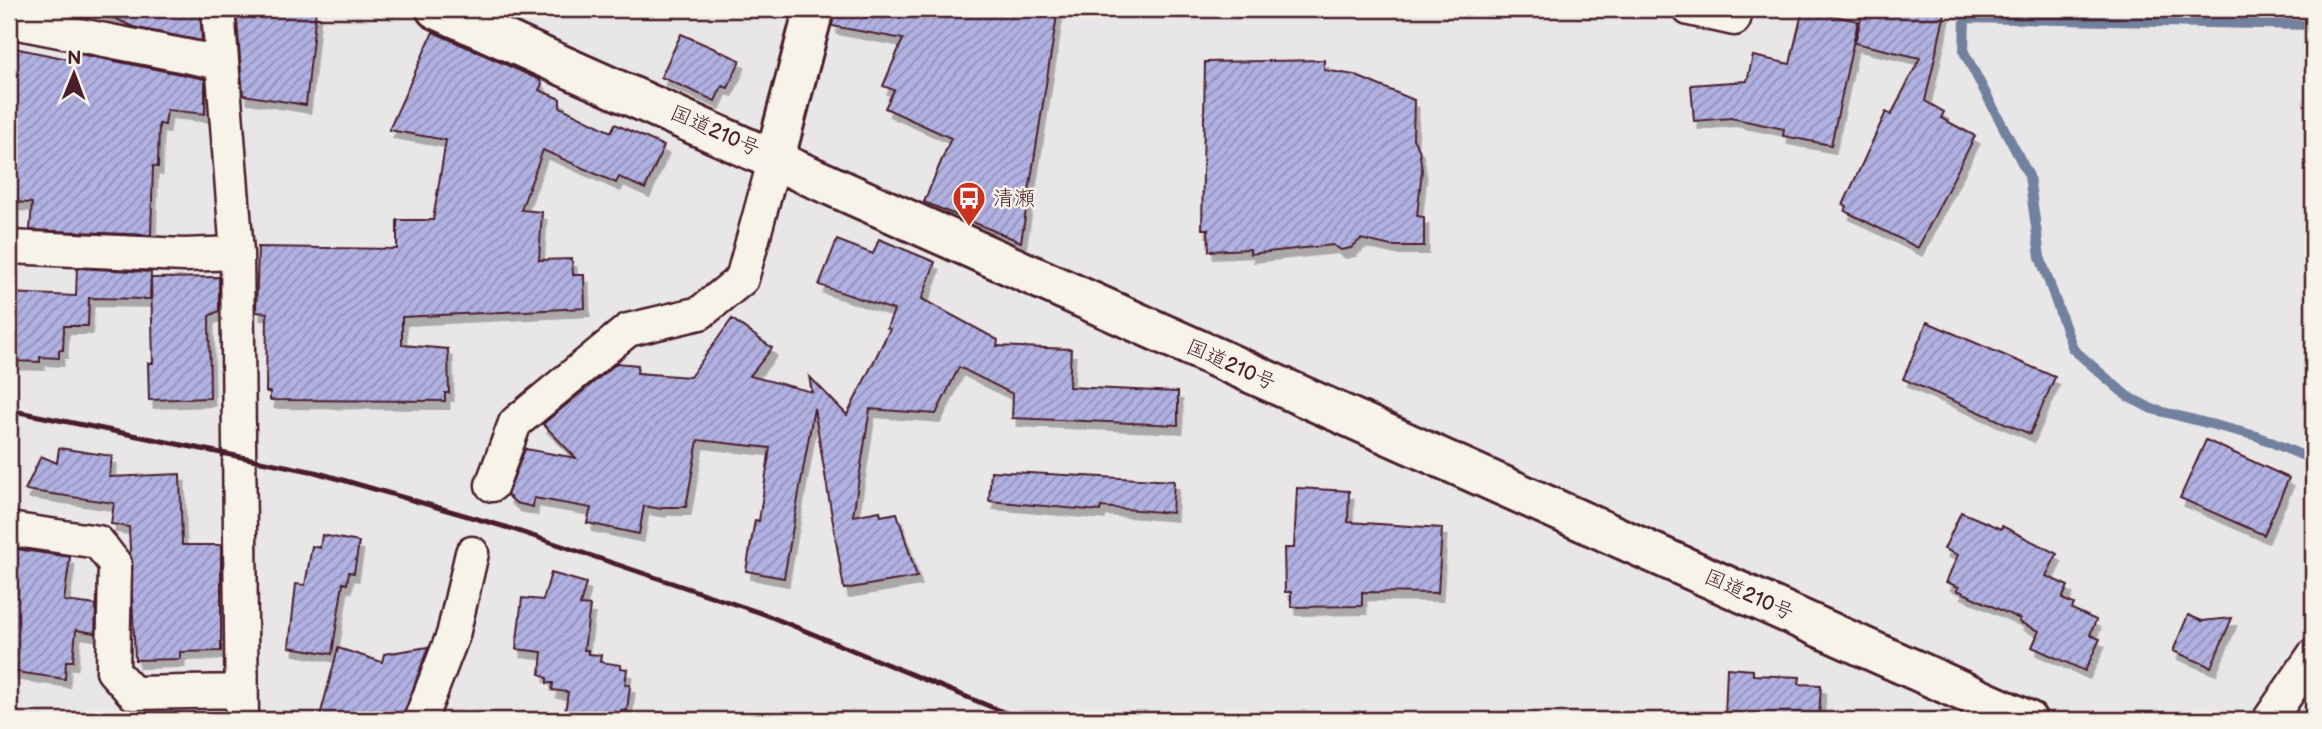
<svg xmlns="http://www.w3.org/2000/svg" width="2322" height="729" font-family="'Balsamiq Sans','Klee One',sans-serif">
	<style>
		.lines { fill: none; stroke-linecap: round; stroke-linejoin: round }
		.stream { stroke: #72819e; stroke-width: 10 }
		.building { fill: url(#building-hatch); stroke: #4a1f2b; stroke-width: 2; filter: url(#shadow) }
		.street-casing { stroke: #4a1f2b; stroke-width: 37 }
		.secondary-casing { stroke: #4a1f2b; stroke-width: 44 }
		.highway-casing { stroke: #4a1f2b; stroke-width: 44 }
		.street { stroke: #f7f3e8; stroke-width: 32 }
		.secondary { stroke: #f7f3e8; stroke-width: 38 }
		.highway { stroke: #f7f3e8; stroke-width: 38 }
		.rail { stroke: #4a1f2b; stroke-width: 5 }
		.labels { text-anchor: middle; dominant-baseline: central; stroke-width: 5; stroke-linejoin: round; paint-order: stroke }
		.street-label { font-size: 21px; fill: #4a1f2b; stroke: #f7f3e8 }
		.poi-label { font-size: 21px; fill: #4a1f2b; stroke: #f7f3e8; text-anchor: start }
	</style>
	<defs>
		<pattern id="building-hatch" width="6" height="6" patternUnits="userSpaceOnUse" patternTransform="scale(1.75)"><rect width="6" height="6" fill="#b1b1e2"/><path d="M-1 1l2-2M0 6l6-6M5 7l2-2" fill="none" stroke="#928fb7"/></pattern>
		<filter id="shadow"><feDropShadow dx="4.5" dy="8" stdDeviation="0" flood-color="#0004"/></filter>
	</defs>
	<rect width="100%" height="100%" fill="#e9e6e7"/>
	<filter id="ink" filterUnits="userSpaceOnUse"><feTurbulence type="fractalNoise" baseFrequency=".0143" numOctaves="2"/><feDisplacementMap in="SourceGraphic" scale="14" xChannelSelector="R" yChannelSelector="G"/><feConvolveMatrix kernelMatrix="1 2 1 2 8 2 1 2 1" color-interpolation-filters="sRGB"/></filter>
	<g filter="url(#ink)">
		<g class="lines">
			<!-- stream -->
			<path class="stream" d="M1960,9L1965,18L2313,25
				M1965,18L1964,52L2029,176L2040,257L2073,349L2127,396L2152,409L2257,436L2313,460"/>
		</g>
		<!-- building -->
		<path class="building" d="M96,9H200L202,41L133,27Z
			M236,9H316L306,105L243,95Z
			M835,9H1058L1021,242L924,202L951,138L885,108L894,90L883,86L903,39L832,26Z
			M1803,9L1858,21L1831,145L1783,136L1784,129L1731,118L1694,121L1691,85L1747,81L1753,56L1790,64Z
			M1863,9H1925L1945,13L1925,101L1944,112L1941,118L1975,136L1918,248L1845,211L1847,207L1843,205L1886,112L1891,115L1920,58L1855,43Z
			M433,32L540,80L542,84L539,90L560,99V107L611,132L615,124L664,146L645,189L619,177L616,183L543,150L521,210L542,212L539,260L572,259L573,275H584L585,308L402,317V345L448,349L449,393H445V401L270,400V392H266L267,313L256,312L258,247L397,249V220H433L446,140L389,130Z
			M681,34L740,60L728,88L722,86L715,101L661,77Z
			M9,47L78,61L79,54L205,79V114L167,110L165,125L159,124L158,167L153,166L151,235L30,230L32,203L9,202Z
			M1324,60V70L1354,75L1414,100L1413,139L1419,149L1422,170L1417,216L1424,217V246H1391L1361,239L1351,248L1341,250L1333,245L1250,254V249L1209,251L1208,229H1202L1205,62Z
			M879,239L935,262L922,299L998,340L997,346L1071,349L1069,387L1178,392V425L1012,418L1013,394L959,367L936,414L870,409L853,516L880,511L881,516L897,513L917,577L844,589L814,408L784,578L746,571L755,520L759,521L770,448L698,440L686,507H662L661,509L644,506L639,534L587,523L591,508L534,498L533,507L516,503L507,495L525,449L576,458L543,424L617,363L638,365L637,373L690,377L732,319L772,348L750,376L812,392L809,376L847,415L890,329L887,328L894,310L819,285L837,240L873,254Z
			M77,268L151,272L150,299L89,298L88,326H64L63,350H59V358L40,357V362L9,361V293L76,296Z
			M219,277V311L209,316L210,398L149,400L148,363H153L151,278Z
			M1927,322L2055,377L2030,434L1903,379Z
			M2206,440L2289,478L2264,535L2180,498Z
			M59,448L112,456L109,477L180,474L182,545H221V651L180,652V659L135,660L129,527L111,524L114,503L25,490L41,456L57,463Z
			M991,471L1174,481L1172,513L1101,507L1100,511L989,501Z
			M1297,488L1349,491L1348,522L1442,528L1438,593L1362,592V606L1291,607V592H1285L1284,548H1294Z
			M1961,512L2001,529L2002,526L2057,554L2046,576L2068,586L2062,599L2074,604L2072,609L2096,620L2090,635L2100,639L2085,671L2032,647L2039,631L2019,622L2020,619L1957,590L1959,587L1946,582L1958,555L1944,549Z
			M322,535L359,542L354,573L349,572L347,584L343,583L332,654L289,647L296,584L305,585L312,546L320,548Z
			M9,548L70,557L64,601L96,605L95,633L76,630L73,661H66L65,679L9,671Z
			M551,573L586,583L580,605L590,606L584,650H588V654L601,655L600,662L621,665V668L627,669L625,685H630L627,711L621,710L620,720H564L568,692L552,690L553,683H547V678L540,674L542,652L516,649L522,598L543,600Z
			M2188,615L2202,621L2232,618L2211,667L2173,651Z
			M428,647L402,720H319L338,648L382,662L384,654Z
			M1727,668L1753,670V675L1800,677L1799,684L1821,685L1819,720L1725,717Z"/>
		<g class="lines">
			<defs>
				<path id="street" d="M218,9L237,253L242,720
					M1689,9L1734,19L1737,9
					M9,21L221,63
					M9,247L184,255L237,253
					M492,485L515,423L628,330L700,313L742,279L775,158
					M9,529L98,542L115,564L113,671L133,693L241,691
					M420,720L453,635L472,553
					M2269,720L2313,656"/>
				<path id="secondary" d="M775,158L814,9"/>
				<path id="highway" d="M436,9L2027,720"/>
			</defs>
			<!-- street casing -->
			<use href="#street" class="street-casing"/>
			<!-- secondary casing -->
			<use href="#secondary" class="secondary-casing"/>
			<!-- highway casing -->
			<use href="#highway" class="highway-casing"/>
			<!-- street -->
			<use href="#street" class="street"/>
			<!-- secondary -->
			<use href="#secondary" class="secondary"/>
			<!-- highway -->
			<use href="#highway" class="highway"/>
			<!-- rail -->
			<path class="rail" d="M9,410L315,472L509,528L764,614L1023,720"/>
		</g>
	</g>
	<!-- icons -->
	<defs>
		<symbol id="bus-pin" viewBox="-11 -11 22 30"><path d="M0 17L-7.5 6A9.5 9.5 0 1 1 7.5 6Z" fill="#c8321e" stroke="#f7f3e8"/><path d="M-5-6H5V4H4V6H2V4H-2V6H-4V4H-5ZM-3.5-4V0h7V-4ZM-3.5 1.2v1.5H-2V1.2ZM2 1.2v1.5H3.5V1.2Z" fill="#fff"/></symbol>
	</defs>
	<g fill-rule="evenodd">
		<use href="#bus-pin" x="950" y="179" width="38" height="52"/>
	</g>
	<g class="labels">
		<!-- street labels -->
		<g class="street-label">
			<text transform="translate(715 131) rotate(24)">国道210号</text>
			<text transform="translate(1231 365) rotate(24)">国道210号</text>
			<text transform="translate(1749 595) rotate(24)">国道210号</text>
		</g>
		<!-- poi labels -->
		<g class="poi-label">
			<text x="993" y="198">清瀬</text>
		</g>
	</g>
	<!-- margin -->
	<rect width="2322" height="729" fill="none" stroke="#f7f3e8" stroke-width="35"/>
	<rect x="18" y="18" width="2287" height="694" fill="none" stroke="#4a1f2b" stroke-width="2.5" filter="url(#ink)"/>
	<!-- north arrow -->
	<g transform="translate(74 74) rotate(1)" stroke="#f7f3e8" stroke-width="5" paint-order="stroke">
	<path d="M0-5L12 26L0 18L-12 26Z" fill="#4a1f2b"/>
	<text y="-10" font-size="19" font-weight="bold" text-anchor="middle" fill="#4a1f2b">N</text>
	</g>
</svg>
